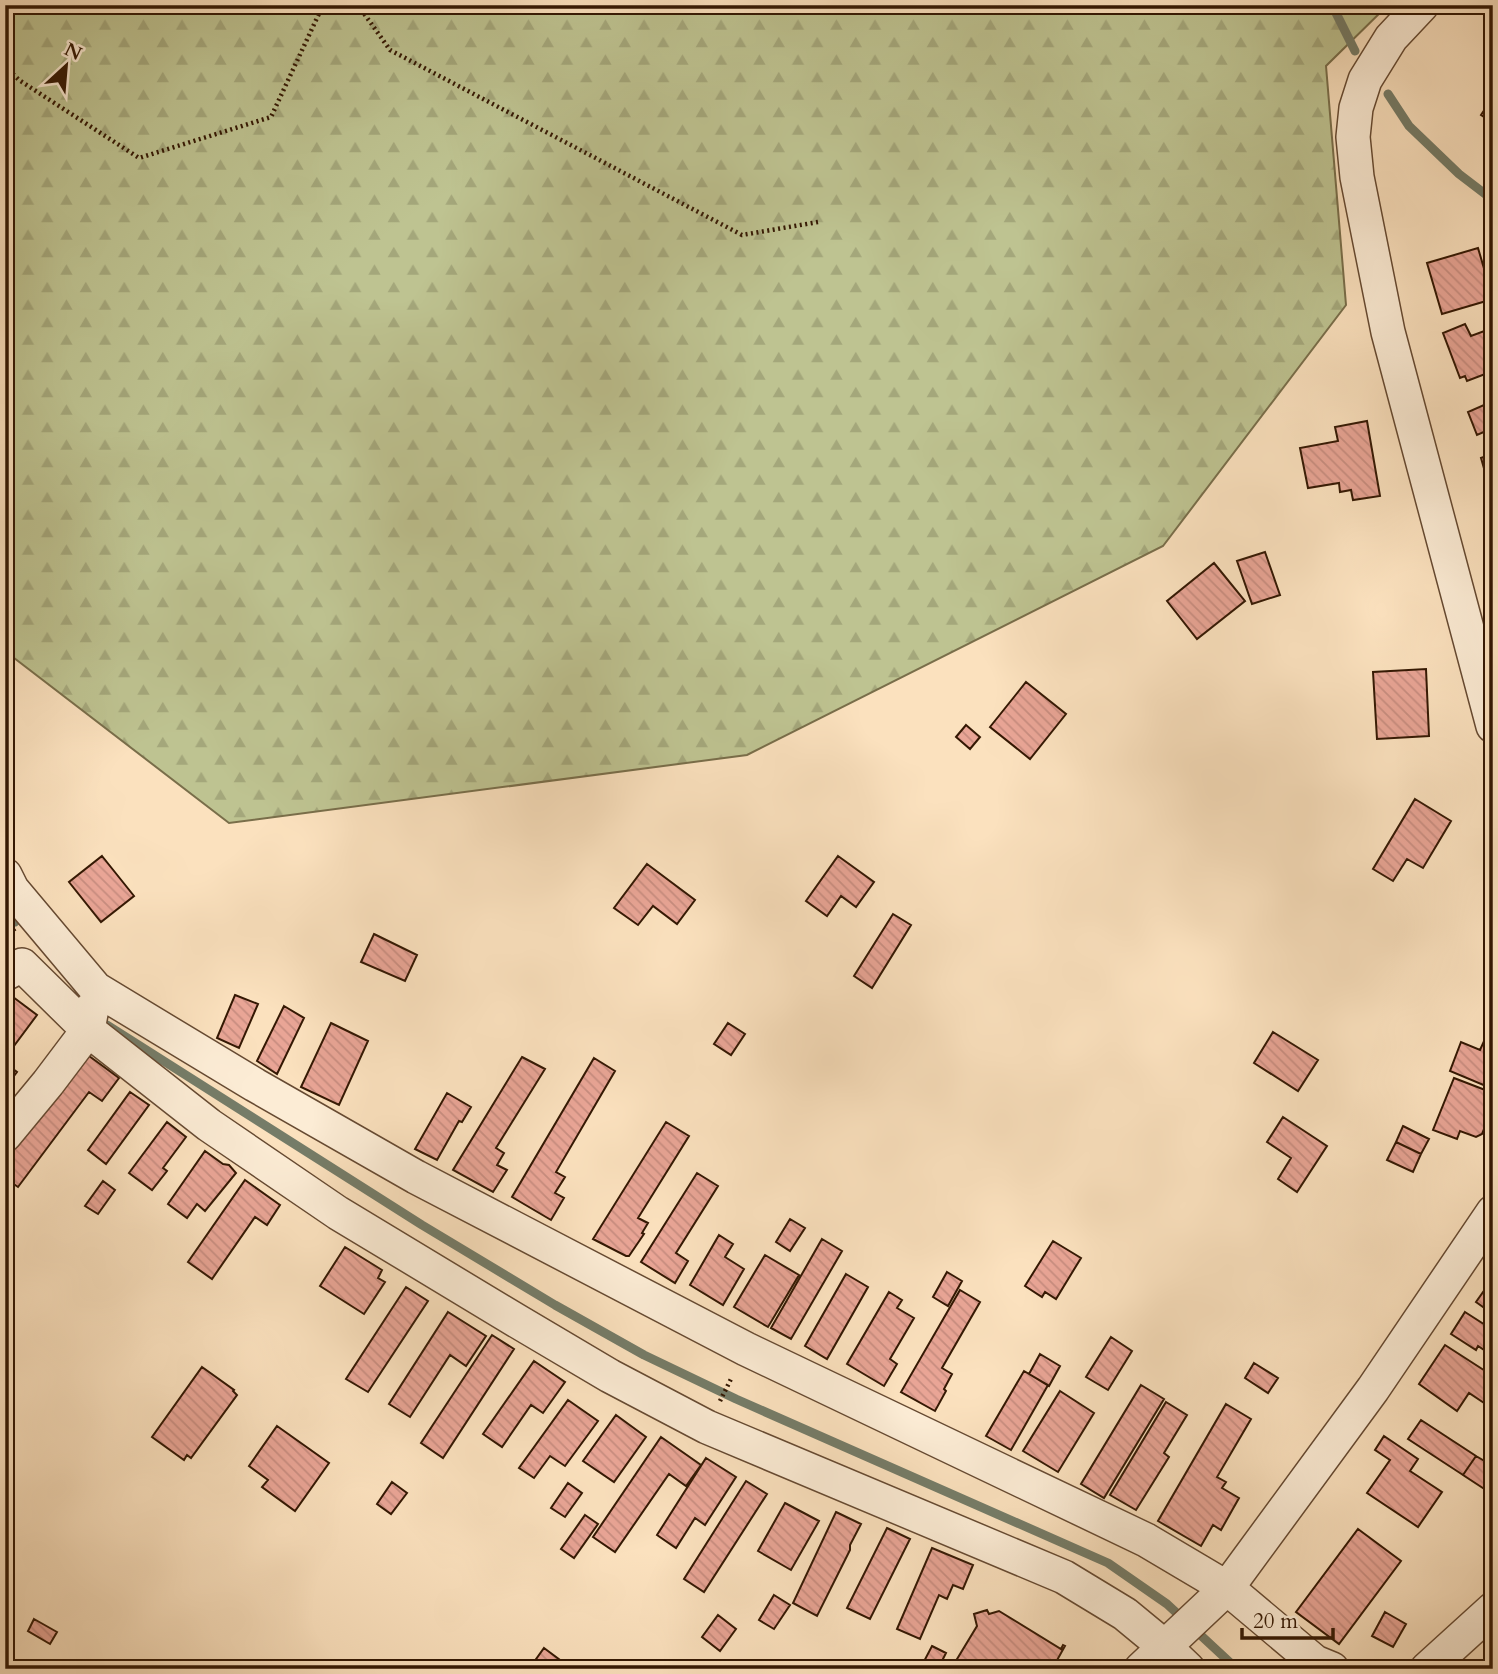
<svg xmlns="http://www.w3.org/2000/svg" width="1498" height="1674" font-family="Cardo,serif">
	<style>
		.forest { fill: url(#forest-firs); stroke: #796e4a; stroke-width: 2 }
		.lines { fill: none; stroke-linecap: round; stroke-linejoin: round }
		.stream { stroke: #757c68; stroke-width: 9 }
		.building { fill: url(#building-back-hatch); stroke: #341803; stroke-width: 2 }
		.minor-casing { stroke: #664a32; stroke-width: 36 }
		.path { stroke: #341803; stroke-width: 4.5; stroke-dasharray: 2 3.5; stroke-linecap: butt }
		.minor { stroke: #fcecd5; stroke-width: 33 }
	</style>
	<defs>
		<pattern id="forest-firs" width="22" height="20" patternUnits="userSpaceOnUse" patternTransform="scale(1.75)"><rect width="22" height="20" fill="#bec391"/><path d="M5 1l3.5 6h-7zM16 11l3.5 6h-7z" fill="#a4a77b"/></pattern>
		<pattern id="building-back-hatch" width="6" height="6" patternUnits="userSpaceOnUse" patternTransform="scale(1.75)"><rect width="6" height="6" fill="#e9a596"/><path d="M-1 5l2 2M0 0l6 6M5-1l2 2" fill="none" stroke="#c88d80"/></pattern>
	</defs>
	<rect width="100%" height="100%" fill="#fbe1be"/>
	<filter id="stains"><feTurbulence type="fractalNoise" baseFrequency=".00286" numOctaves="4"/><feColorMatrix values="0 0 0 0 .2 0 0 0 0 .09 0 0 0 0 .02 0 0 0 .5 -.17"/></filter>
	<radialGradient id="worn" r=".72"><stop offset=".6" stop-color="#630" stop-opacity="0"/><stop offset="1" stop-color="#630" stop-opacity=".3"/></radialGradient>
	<!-- forest -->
	<path class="forest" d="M5,5H1388L1326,66L1346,305L1163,546L747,755L229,823L5,651Z"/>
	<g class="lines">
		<!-- stream -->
		<path class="stream" d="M1332,5L1355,51
			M1388,94L1409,126L1459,174L1493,200
			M5,904L15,922
			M107,1025L422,1225L555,1305L644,1355L736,1399L1108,1563L1167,1604L1237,1669"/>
	</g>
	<!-- building -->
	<path class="building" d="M1493,97V123L1481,115Z
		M1478,248L1493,299L1442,314L1427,263Z
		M1465,324L1471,336L1487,330L1491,341L1493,340V371L1467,381L1465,376L1460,378L1443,333Z
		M1493,401V428L1477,435L1468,412Z
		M1367,421L1380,496L1353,500L1351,490L1340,492L1339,483L1308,488L1300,448L1338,441L1335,427Z
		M1493,454V500L1481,458Z
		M1265,552L1280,595L1252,604L1237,561Z
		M1214,563L1245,601L1197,639L1167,601Z
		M1426,669L1429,736L1377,739L1373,672Z
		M1026,682L1066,714L1030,759L990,727Z
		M966,725L980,737L970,749L956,737Z
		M1415,799L1451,821L1423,868L1407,859L1393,881L1373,869Z
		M102,856L134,896L101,922L69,882Z
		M838,856L874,882L856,907L841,896L827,916L806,901Z
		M647,864L695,900L677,924L653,906L638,925L614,908Z
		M893,914L911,925L872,988L854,976Z
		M5,917L15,930L5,937Z
		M374,934L417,955L405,981L361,962Z
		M5,991L37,1015L5,1058Z
		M235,995L258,1004L239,1048L217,1038Z
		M284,1006L304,1018L277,1074L257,1061Z
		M331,1023L368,1041L339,1105L301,1087Z
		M728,1023L745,1034L731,1055L714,1044Z
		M1273,1032L1318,1060L1298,1091L1254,1063Z
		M1485,1039L1493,1042V1089L1450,1071L1461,1042L1480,1050Z
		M85,1053L119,1078L102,1101L89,1092L18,1187L5,1178V1158Z
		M522,1057L545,1069L496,1148L504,1153L497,1165L507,1170L493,1192L453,1170Z
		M594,1058L615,1071L556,1172L565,1177L555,1193L564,1198L551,1220L512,1197Z
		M5,1063L17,1072L5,1088Z
		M1454,1078L1493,1093V1108L1482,1134L1476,1137L1460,1131L1457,1139L1433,1130Z
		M130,1092L149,1105L106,1164L88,1150Z
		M447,1093L471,1107L462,1122L459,1121L437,1160L415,1149Z
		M1283,1117L1327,1146L1297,1192L1278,1179L1291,1158L1267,1142Z
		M167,1122L186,1137L163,1168L167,1171L152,1190L129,1173Z
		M666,1122L689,1136L638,1218L648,1223L642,1233L644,1234L629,1256H626L593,1239Z
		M1403,1126L1429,1139L1421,1154L1396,1142Z
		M1396,1142L1421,1154L1413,1172L1387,1160Z
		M205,1151L223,1164L229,1165L236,1173L205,1211L197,1204L187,1218L168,1204Z
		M697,1173L718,1186L676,1253L688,1261L675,1283L641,1262Z
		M245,1180L280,1205L267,1225L255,1217L212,1279L188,1262Z
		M103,1181L115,1190L98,1214L85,1206Z
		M790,1219L805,1228L790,1251L776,1242Z
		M719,1235L733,1244L725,1257L744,1269L723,1305L690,1285Z
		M822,1239L842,1251L791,1339L771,1328Z
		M1053,1241L1081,1258L1056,1299L1045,1292L1042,1297L1025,1286Z
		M345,1247L382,1270L378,1278L385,1282L364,1314L320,1286Z
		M765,1255L799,1275L768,1327L734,1307Z
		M947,1272L962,1281L948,1306L933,1297Z
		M846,1274L868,1287L827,1359L805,1346Z
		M1493,1278V1314L1476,1302Z
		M406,1287L428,1301L368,1392L346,1379Z
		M960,1290L980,1302L942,1368L952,1374L944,1389L946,1391L935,1411L901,1392Z
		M889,1292L902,1300L897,1308L914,1318L890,1359L897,1364L884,1386L847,1364Z
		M448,1312L486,1336L466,1366L450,1355L410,1417L389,1404Z
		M1465,1312L1493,1330V1356L1478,1346L1476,1350L1451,1334Z
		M492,1335L514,1349L443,1458L421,1443Z
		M1111,1337L1132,1351L1108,1390L1086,1377Z
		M1445,1345L1493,1376V1409L1469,1393L1457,1411L1419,1384Z
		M1040,1354L1060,1366L1049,1386L1029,1374Z
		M534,1361L565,1382L543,1413L531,1405L502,1447L483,1434Z
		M1254,1363L1278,1378L1268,1393L1245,1378Z
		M202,1367L234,1390L233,1391L237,1395L191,1458L187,1455L184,1460L152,1437Z
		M1024,1371L1048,1385L1011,1450L986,1436Z
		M1141,1385L1164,1399L1104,1498L1081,1484Z
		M1060,1391L1094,1413L1058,1472L1023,1451Z
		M568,1400L598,1421L565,1466L550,1456L534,1478L519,1468Z
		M1166,1402L1187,1415L1164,1453L1169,1457L1136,1510L1110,1495Z
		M1226,1404L1251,1419L1217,1477L1226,1482L1222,1488L1239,1498L1221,1530L1213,1525L1201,1546L1158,1521Z
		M616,1415L646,1437L614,1482L583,1461Z
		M1421,1420L1476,1456L1463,1475L1408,1439Z
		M277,1426L329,1463L295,1511L262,1487L268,1480L249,1466Z
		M1384,1436L1418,1459L1410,1471L1442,1492L1418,1527L1367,1493L1390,1460L1375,1450Z
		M661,1437L701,1465L686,1486L669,1474L615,1552L593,1537Z
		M1476,1456L1493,1466L1492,1494L1463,1475Z
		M706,1458L736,1477L705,1525L695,1518L676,1548L657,1535Z
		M746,1481L767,1494L704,1592L684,1579Z
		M392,1482L407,1493L391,1514L377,1504Z
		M568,1483L582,1493L565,1517L551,1508Z
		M785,1503L819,1521L791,1570L758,1551Z
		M836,1512L861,1524L850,1545V1550L817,1616L793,1603Z
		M585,1515L598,1524L574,1558L561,1549Z
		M887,1528L910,1539L870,1619L847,1608Z
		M1358,1529L1401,1561L1339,1644L1296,1612Z
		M932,1548L973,1565L963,1589L953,1585L947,1599L939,1595L920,1639L897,1629Z
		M774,1595L790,1605L774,1629L759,1620Z
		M987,1610L989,1614L999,1611L1061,1649L1063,1645L1065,1646L1056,1662L1060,1664L1057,1669H951L977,1626L974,1614Z
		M1385,1612L1406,1624L1393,1647L1372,1636Z
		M718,1615L736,1629L720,1651L702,1637Z
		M34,1619L57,1632L50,1644L28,1631Z
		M932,1646L946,1653L938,1669H920Z
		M544,1648L560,1660L553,1669H529Z"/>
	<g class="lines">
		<defs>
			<path id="minor" d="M1422,5L1391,38L1365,80L1356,108L1353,137L1357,177L1388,332L1493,726
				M5,875L12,889L96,989L255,1085L416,1177L746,1349L1146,1540L1227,1588L1315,1662L1332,1669
				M5,974L22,965L88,1030L209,1125L338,1213L517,1321L610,1376L707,1427L1064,1577L1125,1614L1165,1647L1188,1669
				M5,1135L48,1083L88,1030L92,1008
				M1141,1669L1227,1588L1373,1389L1493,1212
				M1427,1669L1493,1609"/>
		</defs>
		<!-- minor casing -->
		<use href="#minor" class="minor-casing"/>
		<!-- path -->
		<path class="path" d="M358,5L390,50L742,235L818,222
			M5,66L19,80L139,158L271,117L323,5
			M720,1401L732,1377"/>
		<!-- minor -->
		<use href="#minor" class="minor"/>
	</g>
	<!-- margin -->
	<rect width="1498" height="1674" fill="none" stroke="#fbe1be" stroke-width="28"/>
	<rect x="7" y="7" width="1484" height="1660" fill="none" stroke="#341803" stroke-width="3.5"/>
	<rect x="14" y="14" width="1470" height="1646" fill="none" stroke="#341803" stroke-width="2"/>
	<!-- north arrow -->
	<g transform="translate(66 66) rotate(26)" stroke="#fcecd5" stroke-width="5" paint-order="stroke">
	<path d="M0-5L12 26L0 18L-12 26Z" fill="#341803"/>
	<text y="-10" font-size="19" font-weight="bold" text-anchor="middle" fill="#341803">N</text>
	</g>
	<!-- scale -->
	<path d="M1242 1628v10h91v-10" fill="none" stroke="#341803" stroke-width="3.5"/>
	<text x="1253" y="1628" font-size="21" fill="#341803" stroke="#fcecd5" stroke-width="5" paint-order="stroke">20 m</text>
	<rect width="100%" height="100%" filter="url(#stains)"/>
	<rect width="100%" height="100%" fill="url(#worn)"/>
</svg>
